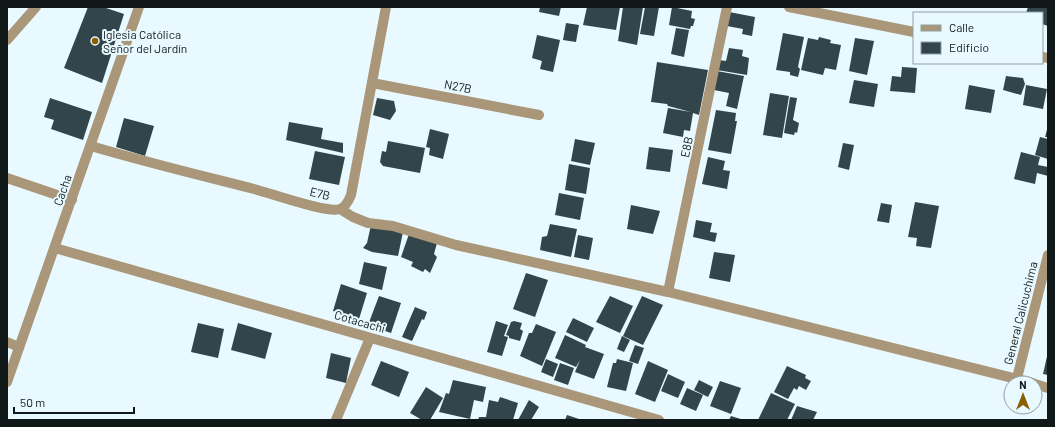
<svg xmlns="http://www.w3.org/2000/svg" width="1055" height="427" font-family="Barlow,sans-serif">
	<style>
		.building { fill: #32454a }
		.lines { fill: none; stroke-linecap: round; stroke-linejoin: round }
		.service { stroke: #aa9678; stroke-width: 10 }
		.minor { stroke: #aa9678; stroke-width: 10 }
		.tertiary { stroke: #aa9678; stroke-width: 10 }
		.poi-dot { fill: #895f00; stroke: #e8f9ff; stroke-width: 1.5 }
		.labels { text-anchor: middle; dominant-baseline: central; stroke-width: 4; stroke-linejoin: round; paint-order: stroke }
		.poi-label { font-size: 12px; fill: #10181a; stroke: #e8f9ff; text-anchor: start }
		.street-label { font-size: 12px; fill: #10181a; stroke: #e8f9ff }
	</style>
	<rect width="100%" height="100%" fill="#e8f9ff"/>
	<!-- building -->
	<path class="building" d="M88,7H103L124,14L102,83L64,68Z
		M540,7H561L559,16L539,12Z
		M587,7H620L616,30L583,25Z
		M623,7H643L637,45L618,41Z
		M645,7H659L654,36L640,34Z
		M672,7L692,11L691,18L695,19L693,26H691L690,29L669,25Z
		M1028,7H1048V26L1042,24V13H1026Z
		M729,12L755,17L752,36L742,34L743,29L727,26Z
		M566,23L579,25L576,42L563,40Z
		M676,28L689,30L684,57L671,54Z
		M783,33L804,37L798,67L800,69L798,77L790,75V72L776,70Z
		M537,35L560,40L553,72L540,69L542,61L532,58Z
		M819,37L831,40L830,43L841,45L836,70L825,68L823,75L801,70L808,38L818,40Z
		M855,38L874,41L867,75L849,71Z
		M729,48L743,50L742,56L749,58L747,75L717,70L719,60L726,61Z
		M657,62L708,70L699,115L693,113L690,131L684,130L683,137L663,133L668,108L691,112L668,106L667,104L651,102Z
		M902,67L917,68L915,93L890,91L892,76L901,77Z
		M717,71L744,76L737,109L726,106L729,93L714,90Z
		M1006,76L1023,78L1025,84L1021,95L1003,90Z
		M854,80L878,84L874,107L849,103Z
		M969,85L995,90L991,113L965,109Z
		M1026,85L1047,89L1043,109L1023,105Z
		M770,93L789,96L782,138L763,135Z
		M790,97L797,98L793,120L799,123L797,133L795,132L794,135L784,133Z
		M50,98L92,112L83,140L51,129L54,120L44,117Z
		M377,98L394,101L396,111L390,120L373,115Z
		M716,110L736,113L735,121H737L731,154L708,150Z
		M124,118L154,126L145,156L116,147Z
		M289,122L323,128L321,139L343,143V153L286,140Z
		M1048,126V137H1045Z
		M430,129L449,134L443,159L429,155L430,148L426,147Z
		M1040,137L1048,139V159L1035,155Z
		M575,139L595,143L590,165L571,161Z
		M388,141L425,148L420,173L383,166L380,162L382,151L386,152Z
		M843,143L854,145L849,170L838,167Z
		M649,147L673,150L670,172L646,169Z
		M315,151L345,157L339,185L309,179Z
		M1021,152L1040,157L1038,165L1048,167V176L1037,173L1035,184L1014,179Z
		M708,157L725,161L723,170L730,171L727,189L702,184Z
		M569,164L590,168L586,194L565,190Z
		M559,193L584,198L580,220L555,215Z
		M915,202L939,206L931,248L916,246L917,238L908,237Z
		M881,203L892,205L889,223L877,221Z
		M631,205L660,211L653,234L627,229Z
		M696,220L712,223L710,232L717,233L715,242L693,237Z
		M550,224L577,229L571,257L540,250L542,237L547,236Z
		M371,225L403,232L398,256L372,252L363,248L367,243Z
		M409,234L437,243L434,254L437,257L430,273L425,269L423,272L411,266L413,262L401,257Z
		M578,235L593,238L589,260L574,257Z
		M714,252L735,255L730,282L709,278Z
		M364,262L387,267L382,290L359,284Z
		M526,273L548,280L535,317L513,309Z
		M341,284L367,293L359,319L333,311Z
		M379,296L401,303L391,333L368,325Z
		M610,296L633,306L620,333L596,322Z
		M642,296L663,305L643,345L623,336Z
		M415,307L427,312L424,320L422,319L412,341L402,337Z
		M573,318L594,328L587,342L566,332Z
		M496,321L508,325L504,336L508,337L502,356L487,352Z
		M514,321L522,323L520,329L523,331L520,341L509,338V336L506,335L511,322Z
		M198,323L224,329L218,358L191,352Z
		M238,323L272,333L265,359L231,350Z
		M536,324L556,332L542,366L520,356L529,333H532Z
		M565,335L586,345L585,347L604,354L594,379L575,372L580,360L576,367L555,358Z
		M622,336L630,340L624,352L617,349Z
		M635,345L644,348L638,364L629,361Z
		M1048,352V375L1043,374Z
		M331,353L351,358L346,383L326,378Z
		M546,359L558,364L553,377L541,372Z
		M617,359L633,363L626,391L607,387L613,363H616Z
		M381,361L409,372L399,397L371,385Z
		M648,361L668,370L655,402L635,394Z
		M560,363L574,368L568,385L554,380Z
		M787,366L806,375L805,378L811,381L806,390L799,386L797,390L794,388L788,399L774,392Z
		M668,374L685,382L678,398L661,391Z
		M453,380L486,387L483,402L474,400L470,419L439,412L446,393L449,394Z
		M699,380L713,387L708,397L694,390Z
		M720,381L741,388L731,414L710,406Z
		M426,387L443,398L430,420H422L410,413Z
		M687,388L703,395L696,411L680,404Z
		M771,393L795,404L787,420H758Z
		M500,397L518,403L513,420H478L479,417H486L489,400L498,402Z
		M529,400L539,407L531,420H518Z
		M797,406L817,412L813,420H791Z
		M567,415L582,420H565Z
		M731,416L744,420H729Z"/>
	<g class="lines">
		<!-- service -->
		<path class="service" d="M7,178L72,200
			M7,342L19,347"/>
		<!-- minor -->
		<path class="minor" d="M789,7L914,32
			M1042,57L1048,58
			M372,83L539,115
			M91,146C145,162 199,175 254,189C270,193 328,214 340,209C346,207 349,200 351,195L386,7
			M340,209L353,217L368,223L393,226L456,245L668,292L1033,383
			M55,248L659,420
			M668,292L727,7
			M1017,378L1048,255
			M7,382L139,7
			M1035,384L1048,388
			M336,420L370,338"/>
		<!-- tertiary -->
		<path class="tertiary" d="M7,40L36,7"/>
	</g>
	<!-- markers -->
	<circle class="poi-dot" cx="95" cy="41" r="4"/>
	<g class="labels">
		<!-- poi labels -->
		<g class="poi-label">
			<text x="103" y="34">Iglesia Católica<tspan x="103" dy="14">Señor del Jardín</tspan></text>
		</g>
		<!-- street labels -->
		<g class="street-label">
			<text transform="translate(458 86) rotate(11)">N27B</text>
			<text transform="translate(686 147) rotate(-78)">E8B</text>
			<text transform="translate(62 190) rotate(-71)">Cacha</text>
			<text transform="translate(320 193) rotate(13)">E7B</text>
			<text transform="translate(1020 313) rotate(-76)">General Calicuchima</text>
			<text transform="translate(360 321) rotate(16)">Cotacachi</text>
		</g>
	</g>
	<!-- border -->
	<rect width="1055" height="427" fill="none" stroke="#10181a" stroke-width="16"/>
	<!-- legend -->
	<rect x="913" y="12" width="130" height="52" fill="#e8f9ff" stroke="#929fa3"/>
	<rect x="921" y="25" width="20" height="6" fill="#aa9678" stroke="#929fa3"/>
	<text x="949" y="32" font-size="12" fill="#10181a">Calle</text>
	<rect x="921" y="42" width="20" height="12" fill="#32454a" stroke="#929fa3"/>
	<text x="949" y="52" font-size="12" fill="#10181a">Edificio</text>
	<!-- north arrow -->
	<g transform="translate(1023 395)"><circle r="19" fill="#e8f9ff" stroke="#929fa3"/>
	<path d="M0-3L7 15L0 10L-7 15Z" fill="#895f00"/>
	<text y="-6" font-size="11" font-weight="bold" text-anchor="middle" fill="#10181a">N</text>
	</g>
	<!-- scale -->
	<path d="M14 407v6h120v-6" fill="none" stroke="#10181a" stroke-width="2"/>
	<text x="20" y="407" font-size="12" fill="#10181a" stroke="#e8f9ff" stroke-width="3" paint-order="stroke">50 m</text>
</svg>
